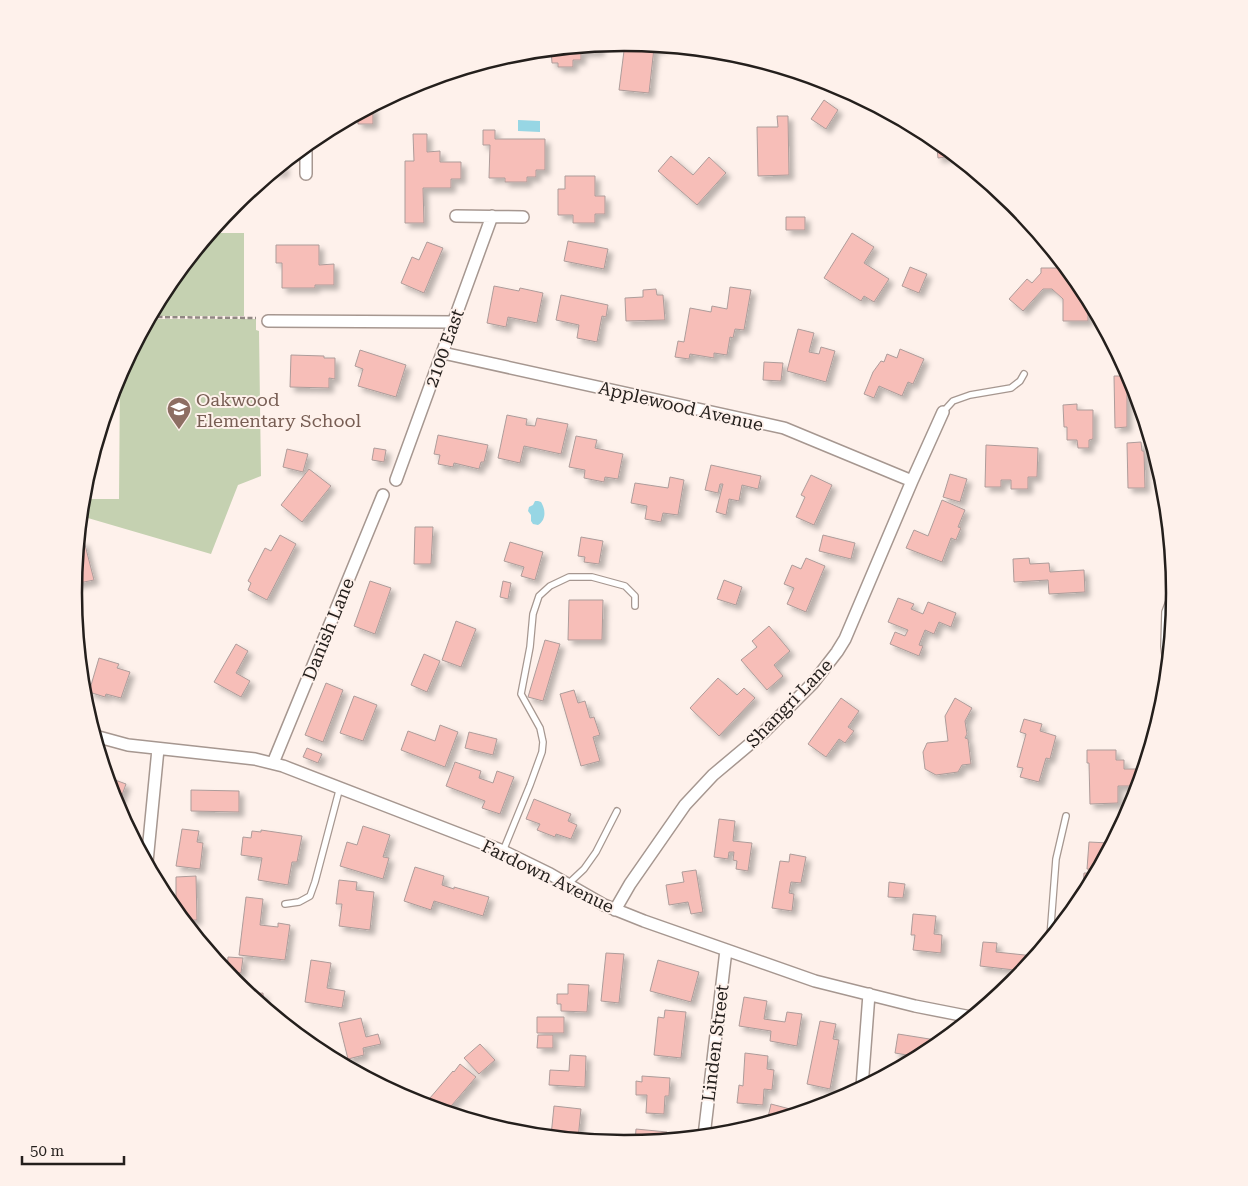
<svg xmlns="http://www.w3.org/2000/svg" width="1248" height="1186" font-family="'Roboto Serif',serif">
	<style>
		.green { fill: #c5d1b1 }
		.water { fill: #97d6e4 }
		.building { fill: #f7beb8; stroke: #ad9c9a; filter: url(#shadow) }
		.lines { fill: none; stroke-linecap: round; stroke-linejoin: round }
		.service-casing { stroke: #a69790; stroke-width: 8 }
		.minor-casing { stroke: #a69790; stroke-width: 14 }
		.path { stroke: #908783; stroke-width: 2.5; stroke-dasharray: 5 2.5; stroke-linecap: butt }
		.service { stroke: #fff; stroke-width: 5.5 }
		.minor { stroke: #fff; stroke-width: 11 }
		.labels { text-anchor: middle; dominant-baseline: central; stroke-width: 4; stroke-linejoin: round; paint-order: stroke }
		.street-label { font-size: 18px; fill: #241f1c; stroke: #fef1eb }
		.education-label { font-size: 18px; fill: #785e54; stroke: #fef1eb; text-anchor: start }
		.rim { fill: none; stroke: #241f1c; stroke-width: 2.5 }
	</style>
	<defs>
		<filter id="shadow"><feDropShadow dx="4.5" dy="4.5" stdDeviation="2.5" flood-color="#0004"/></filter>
	</defs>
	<rect width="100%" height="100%" fill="#fef1eb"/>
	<!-- green -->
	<path class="green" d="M211,233H244V316H151L166,287Z
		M149,319H256V330L259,331L261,476L238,485L211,554L81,516L83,499H119L120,374Z"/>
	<!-- water -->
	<path class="water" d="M518,120L540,121V132L518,131Z
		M535,501H538L541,502C546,510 546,520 538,525L533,524L531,521V515L528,511L529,507L533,505Z"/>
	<!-- building -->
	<path class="building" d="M625,43L663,46L662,49L654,48L649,93L619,90Z
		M600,45V51L581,52V60H573V67H558V63H552L551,50Z
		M824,100L838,110L826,129L811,119Z
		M373,106V124H358V117H353Z
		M777,116H788L789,175L758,176L757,127H778Z
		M483,130H495V139H545V170H536V177H527V182H505V178H489L490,145H483Z
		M413,134H427V152L440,151V162H461V179H451V188H423L424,223H405V161H414Z
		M936,140L955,156L938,158Z
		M671,156L693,175L709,157L726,173L697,205L658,171Z
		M284,163V172L273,173Z
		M565,176H595V196H605V214H595V223H573V215H558V189H565Z
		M786,217H805V230H786Z
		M852,233L874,247L864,263L889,279L874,302L864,296L861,301L824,278Z
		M568,241L608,249L604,269L564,261Z
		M427,242L443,248L424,293L401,283L412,257L419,260Z
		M276,245H319V265L334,264V285H315V288H282V263H276Z
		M910,267L927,274L919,293L902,286Z
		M1041,268H1066L1082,287L1088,298V321H1063V299L1052,289H1043L1023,311L1009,299L1027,279L1032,283L1041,273Z
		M494,286L519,291L520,288L543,293L537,323L508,317L506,327L487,323Z
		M730,287L751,290L744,330L735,329L733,338L730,337L727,355L714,353V358L690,354L689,359L675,357L678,341L684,342L690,308L711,312L712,306L727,309Z
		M656,289L657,295H663L665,320L626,321L625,298L643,297V290Z
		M561,295L608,305L606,317L602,316L597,342L577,338L579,325L556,320Z
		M798,329L814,333L809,352L819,354L821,347L835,351L826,382L787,371Z
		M900,349L924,359L913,384L908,382L902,396L879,386L874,398L864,394L873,372L881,361L884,362L887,354L897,358Z
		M360,350L406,365L396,397L358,386L363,369L355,366Z
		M291,355L324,356V358H335V379L329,378V388L290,387Z
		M764,362L783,363L781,381L763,380Z
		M1114,376H1129L1135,391H1127V427L1115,428Z
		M1077,404V410H1093V439L1089,440V448H1078L1077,440H1067V427H1064L1063,405Z
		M507,415L527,419L526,425L535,426L537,418L568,424L561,454L524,446L520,463L498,458Z
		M438,435L488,445L484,462H481L479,469L454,463L453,467L438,464L440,455L434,454Z
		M576,436L597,440L595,448L623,454L618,479L605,477L604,482L584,478L585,470L569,467Z
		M1141,442L1142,451H1144L1145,488H1128L1127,443Z
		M986,445L1038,448L1037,477H1028V489H1011V480H1001V487H985Z
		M374,448L386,450L384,462L372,460Z
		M287,449L308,454L303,472L283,467Z
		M711,465L761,476L758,489L742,485L739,501L729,499L726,515L716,512L723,484H720L718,493L705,490Z
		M309,469L331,486L302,522L281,505Z
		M950,474L967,479L960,502L943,497Z
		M811,475L832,485L814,525L796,517L805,497L801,495Z
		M670,477L684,480L678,515L663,513L661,522L645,519L647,506L631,503L635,483L668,488Z
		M1159,490H1164L1166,502L1159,503Z
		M942,500L965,510L958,527L961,528L956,540L951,538L942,562L906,548L914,530L928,536Z
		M415,527H433L431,564H414Z
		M280,535L296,544L267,600L248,590L251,583L248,581L265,548L271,551Z
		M823,535L855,543L851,559L819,551Z
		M581,537L603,541L599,564L584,562L585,557L578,556Z
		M84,541L94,580L74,584L78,543Z
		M510,542L543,552L535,580L521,576L524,567L504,561Z
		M806,558L825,566L806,612L787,604L794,588L784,584L792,565L801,569Z
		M1029,558L1030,564L1049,563L1050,572L1084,570L1085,592L1049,594L1048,580L1014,582L1013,559Z
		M724,580L742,587L736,605L717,599Z
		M370,581L391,588L375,634L354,626Z
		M503,581L511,583L508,599L500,597Z
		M898,598L914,604L911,609L923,614L928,602L956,613L951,627L939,622L934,634L925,630L919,645L923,646L919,656L890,644L895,632L905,636L908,630L888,622Z
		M569,600H603L602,640H568Z
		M456,621L476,629L461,667L442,660Z
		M769,626L790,651L774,665L783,676L767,690L741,660L757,647L752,641Z
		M545,640L560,644L543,701L528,697Z
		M236,644L248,651L236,673L250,681L241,697L214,682Z
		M424,654L440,661L427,692L411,685Z
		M99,658L119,664L117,668L130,672L121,698L106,694L105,697L89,692Z
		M718,678L737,695L744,688L755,698L719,736L690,708Z
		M326,683L343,690L323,742L305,735Z
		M574,690L578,703L585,701L590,718L594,717L600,735L593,737L600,761L581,766L560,694Z
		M354,696L377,705L363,741L340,733Z
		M841,698L859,711L848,727L854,731L845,743L839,739L826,757L808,744Z
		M955,698L972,708L965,721L967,734L965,738L968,739L971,764L962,765L958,772L936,775L925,769L923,752L927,743L948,741L945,716Z
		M1024,719L1042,724L1040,731L1056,736L1050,759L1046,758L1039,782L1020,777L1023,768L1017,767L1026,734L1020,732Z
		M440,725L458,732L445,767L401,750L408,731L435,741Z
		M469,732L497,739L493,755L465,748Z
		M307,748L322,754L318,763L303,757Z
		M1087,750H1116V760H1124V769H1139V782L1138,786H1118V803L1090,804L1089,763H1087Z
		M455,762L481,771L479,778L493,783L497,771L514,777L500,814L482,808L485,801L446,786Z
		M107,777L126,784L118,806L115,803Z
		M191,790L239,791V812L191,811Z
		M534,799L571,814L568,821L577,825L571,839L556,834L555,837L537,830L540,824L526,819Z
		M719,819L735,821L733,841L752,843L748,871L736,869L737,861L733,860L734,852H729L728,859L714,857Z
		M363,826L390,835L383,857L389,858L383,879L340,866L347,842L357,845Z
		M182,829L199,831L197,842L203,843L200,869L176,866Z
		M261,830L302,836L297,862H292L288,885L258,880L262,858L241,855L243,837L251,838L252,831L261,832Z
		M1089,842L1109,843V849L1097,870L1087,869Z
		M790,854L806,857L801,883L791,882L789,893L794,894L792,911L772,908L780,861L789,862Z
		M415,867L444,876L442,885L454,889V887L489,897L483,916L434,901L431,910L404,901Z
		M696,870L703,912L691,914L688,902L669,905L666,885L684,882L682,872Z
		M1084,873H1095L1087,889H1083Z
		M196,876L197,920H184L176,911V877Z
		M339,880L357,882L356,890L374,892L370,930L339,926L342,904H336Z
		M889,882L905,884L903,898L888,897Z
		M246,897L263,899L260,925L278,927V923L290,925L285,960L239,955Z
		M913,914L936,916L934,934L942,935L941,953L913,950L915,935H911Z
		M983,942L997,943L996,952L1034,956V957L1023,971L980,966Z
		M606,953L624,954L619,1003L601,1001Z
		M228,957L243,958L241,973L227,972Z
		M311,960L331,963L327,988L345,991L342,1008L305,1002Z
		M658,960L699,972L691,1002L650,991Z
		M568,984L589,985L587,1012L561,1011V1004H557V994H568Z
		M263,993L264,1007L249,994Z
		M744,997L767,1001L764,1019L785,1022L787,1012L802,1014L797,1046L770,1041L771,1031L739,1026Z
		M665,1010L686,1012L681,1058L654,1055L658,1017L664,1018Z
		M537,1017H564V1033H537Z
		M361,1018L366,1037L378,1034L381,1044L363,1048L364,1055L348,1059L339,1023Z
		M820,1021L836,1024L833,1039L839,1040L830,1089L807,1084Z
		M898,1034L942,1041L930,1051L919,1057L895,1053Z
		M538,1035H553V1048H537Z
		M480,1044L495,1060L479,1074L464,1058Z
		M745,1053L768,1056L767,1069L774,1070L772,1090L764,1089L763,1105L737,1103L739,1085L743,1086Z
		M570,1055L586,1056L585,1087L549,1085L550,1070L569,1071Z
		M460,1064L476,1077L446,1112L424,1105L453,1071L454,1072Z
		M642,1076L670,1078L669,1096H665L664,1114L646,1113L647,1095H636V1081L642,1082Z
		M771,1104L790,1109L788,1116L763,1123L765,1116L768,1117Z
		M554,1106L581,1109L578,1139L551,1136Z
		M636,1129L667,1132L666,1139L635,1142Z"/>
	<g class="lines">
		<defs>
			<path id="service" d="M943,412L953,401L970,395L1011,388L1020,381L1024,374
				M1167,672L1164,646L1165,612L1174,588
				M503,851L530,785L542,752L543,742L540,728L521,694L530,647L533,614L539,596L550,586L569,577H592L625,586L635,596V606
				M568,884L584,869L596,852L617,811
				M285,904L299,902L310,896L315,882L340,787
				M1050,937L1056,859L1066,816"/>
			<path id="minor" d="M306,174V145
				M456,216L523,217
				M268,321L454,322
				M443,353L784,428L912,481
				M396,480L492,216
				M95,736L128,745L255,759L283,766L503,851L550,874L604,905L644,921L815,981L915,1006L971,1017
				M273,763L383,495
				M147,862L158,749
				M615,910L630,884L685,805L713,775L763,733L813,683L837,652L845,639L912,481L943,412
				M862,1087L869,994
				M704,1136L726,950"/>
		</defs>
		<!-- service casing -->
		<use href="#service" class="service-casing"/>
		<!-- minor casing -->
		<use href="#minor" class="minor-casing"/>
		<!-- path -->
		<path class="path" d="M150,317L256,318"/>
		<!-- service -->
		<use href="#service" class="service"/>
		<!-- minor -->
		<use href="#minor" class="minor"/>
	</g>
	<!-- icons -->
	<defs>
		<symbol id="school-pin" viewBox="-11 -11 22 30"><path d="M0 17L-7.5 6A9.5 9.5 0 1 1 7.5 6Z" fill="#8d6e63" stroke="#fef1eb"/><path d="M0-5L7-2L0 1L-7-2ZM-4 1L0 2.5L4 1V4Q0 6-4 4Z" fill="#fff"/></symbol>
	</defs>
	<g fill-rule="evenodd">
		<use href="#school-pin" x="165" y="395" width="28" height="38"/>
	</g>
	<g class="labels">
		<!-- street labels -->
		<g class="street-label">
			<text transform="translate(444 348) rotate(-70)">2100 East</text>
			<text transform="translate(681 406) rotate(13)">Applewood Avenue</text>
			<text transform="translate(328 629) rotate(-68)">Danish Lane</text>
			<text transform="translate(789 703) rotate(-46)">Shangri Lane</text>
			<text transform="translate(548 876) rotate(26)">Fardown Avenue</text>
			<text transform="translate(715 1043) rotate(-83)">Linden Street</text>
		</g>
		<!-- education labels -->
		<g class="education-label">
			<text x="196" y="399">Oakwood<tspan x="196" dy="21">Elementary School</tspan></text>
		</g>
	</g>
	<!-- crop -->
	<path d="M0 0H1248V1186H0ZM82 593a542 542 0 1 1 1084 0a542 542 0 1 1-1084 0Z" fill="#fef1eb" fill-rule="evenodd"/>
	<path class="rim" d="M82 593a542 542 0 1 1 1084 0a542 542 0 1 1-1084 0Z"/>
	<!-- scale -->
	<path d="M22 1156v8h102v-8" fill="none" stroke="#241f1c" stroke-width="2.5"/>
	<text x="30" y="1156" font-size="15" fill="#241f1c" stroke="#fef1eb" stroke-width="4" paint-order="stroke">50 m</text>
</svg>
